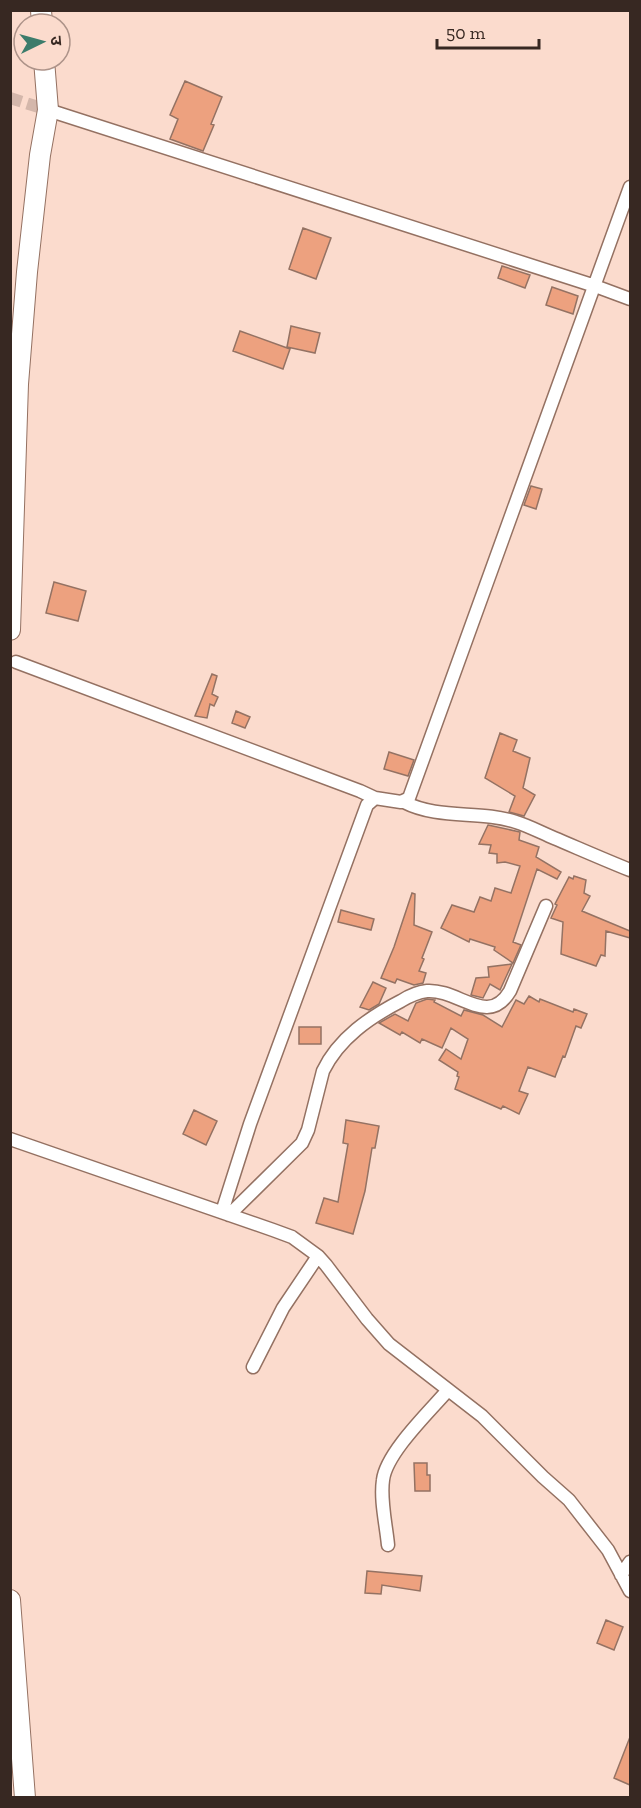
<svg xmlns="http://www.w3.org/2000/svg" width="641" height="1808" font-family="'Zilla Slab','Noto Sans Devanagari',serif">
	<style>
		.building { fill: #eda17f; stroke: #947263; stroke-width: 1.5 }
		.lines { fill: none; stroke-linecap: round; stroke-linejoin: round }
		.minor-tunnel { stroke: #d4b7ab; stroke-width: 12; stroke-dasharray: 12 6; stroke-linecap: butt }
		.minor-casing { stroke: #947162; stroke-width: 15 }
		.trunk-casing { stroke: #947162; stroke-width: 22 }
		.minor { stroke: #fff; stroke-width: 12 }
		.trunk { stroke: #fff; stroke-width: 20 }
	</style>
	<rect width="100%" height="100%" fill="#fbdbcd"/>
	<!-- building -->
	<path class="building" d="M185,81L222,97L211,124L214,125L203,151L170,139L178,119L170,115Z
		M303,228L331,238L316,279L289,269Z
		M502,266L530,275L525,288L498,278Z
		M552,287L578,296L573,314L546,305Z
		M291,326L320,333L315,353L287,347Z
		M240,331L290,349L283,369L233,351Z
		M531,486L542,489L536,509L524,505Z
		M54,582L86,591L78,621L46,613Z
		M212,674L217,676L212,694L218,697L214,706L210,704L207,718L195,716Z
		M236,711L250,717L245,728L232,723Z
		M500,733L517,740L513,751L530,758L523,788L535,795L524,816L509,812L515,796L485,778Z
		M389,752L414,760L408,776L384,769Z
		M488,825L520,832L519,840L539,847L536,857L561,872L557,879L537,869L513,942L521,945L513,963L494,950L495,947L470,939L469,942L441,928L452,905L474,912L480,897L491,901L495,888L511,893L520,866L505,862L497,863V854L489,853L491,845L479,844Z
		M574,876L586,880L584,893L590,896L582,911L630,931V938L606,931L605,956L601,955L596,966L561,954L563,922L551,918L557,905L555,904L569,877L573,879Z
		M412,893L415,894L414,925L432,932L422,958L424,959L419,971L426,973L423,983L414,985L397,979L395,983L381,978L394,947Z
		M341,910L374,919L371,930L338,922Z
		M512,964L500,990L490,984L483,998L471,995L476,978L489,977L488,967Z
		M373,982L386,988L379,1004L369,1010L360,1007Z
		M529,996L539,1002L540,999L573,1012L574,1009L587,1014L581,1028L576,1026L565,1057L563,1056L555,1077L528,1067L519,1091L528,1094L519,1114L503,1106L501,1109L455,1089L459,1077L457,1076L458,1072L439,1060L446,1049L461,1059L468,1039L451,1028L442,1048L422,1039L420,1043L402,1032L400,1035L379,1023L395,1014L408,1021L416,1003L427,999L435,1000L434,1002L461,1016L464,1010L483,1015L502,1027L516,1000L524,1004Z
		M299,1027H321V1044H299Z
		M194,1110L217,1121L206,1145L183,1134Z
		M346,1120L379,1126L375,1148H372L365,1191L353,1234L316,1223L324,1198L338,1202L348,1144L343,1143Z
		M414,1463H427V1475H430V1491H415Z
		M367,1571L422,1576L420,1591L382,1585L381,1594L365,1593Z
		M606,1620L623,1627L614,1650L597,1643Z
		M630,1737V1785L614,1778Z"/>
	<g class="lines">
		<!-- minor-tunnel -->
		<path class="minor-tunnel" d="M10,98L48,110"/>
		<defs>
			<path id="minor" d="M48,110L595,286L630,299
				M16,662L360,791L375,798
				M404,802C439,820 480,810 516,822C529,826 542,833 554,838C580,849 605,860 630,870
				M10,1139L273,1230L292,1237L318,1256L326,1265L367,1319L389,1344L482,1416L543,1477L569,1500L608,1550L630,1591
				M222,1212L250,1124L367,805L375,798L401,802L409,798L630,187
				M229,1215L302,1143L308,1130L323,1071C339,1038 370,1017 401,1001C409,996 418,992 427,991C459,989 488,1028 510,991L546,906
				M253,1367L283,1308L318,1256
				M388,1545C386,1524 380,1500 383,1480C386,1453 430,1411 448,1390
				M621,1575L630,1562"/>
			<path id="trunk" d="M41,10L42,24
				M10,630L18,384L27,272L40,155L48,110L44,60
				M10,1600L25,1798"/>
		</defs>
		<!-- minor casing -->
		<use href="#minor" class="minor-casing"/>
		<!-- trunk casing -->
		<use href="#trunk" class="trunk-casing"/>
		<!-- minor -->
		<use href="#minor" class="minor"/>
		<!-- trunk -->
		<use href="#trunk" class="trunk"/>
	</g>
	<!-- border -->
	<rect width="641" height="1808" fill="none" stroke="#372822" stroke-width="24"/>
	<!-- north arrow -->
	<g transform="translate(42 42) rotate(85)"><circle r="28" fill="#fbdbcd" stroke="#ad9389" stroke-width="1.5"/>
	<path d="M0-4.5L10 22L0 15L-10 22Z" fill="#3c7c6b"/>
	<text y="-9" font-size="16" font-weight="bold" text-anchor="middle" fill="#372822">उ</text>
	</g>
	<!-- scale -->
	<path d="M437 39v9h102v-9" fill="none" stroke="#372822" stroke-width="3"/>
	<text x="446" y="39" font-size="18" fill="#372822" stroke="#fbdbcd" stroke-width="4.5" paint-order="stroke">50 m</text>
</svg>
